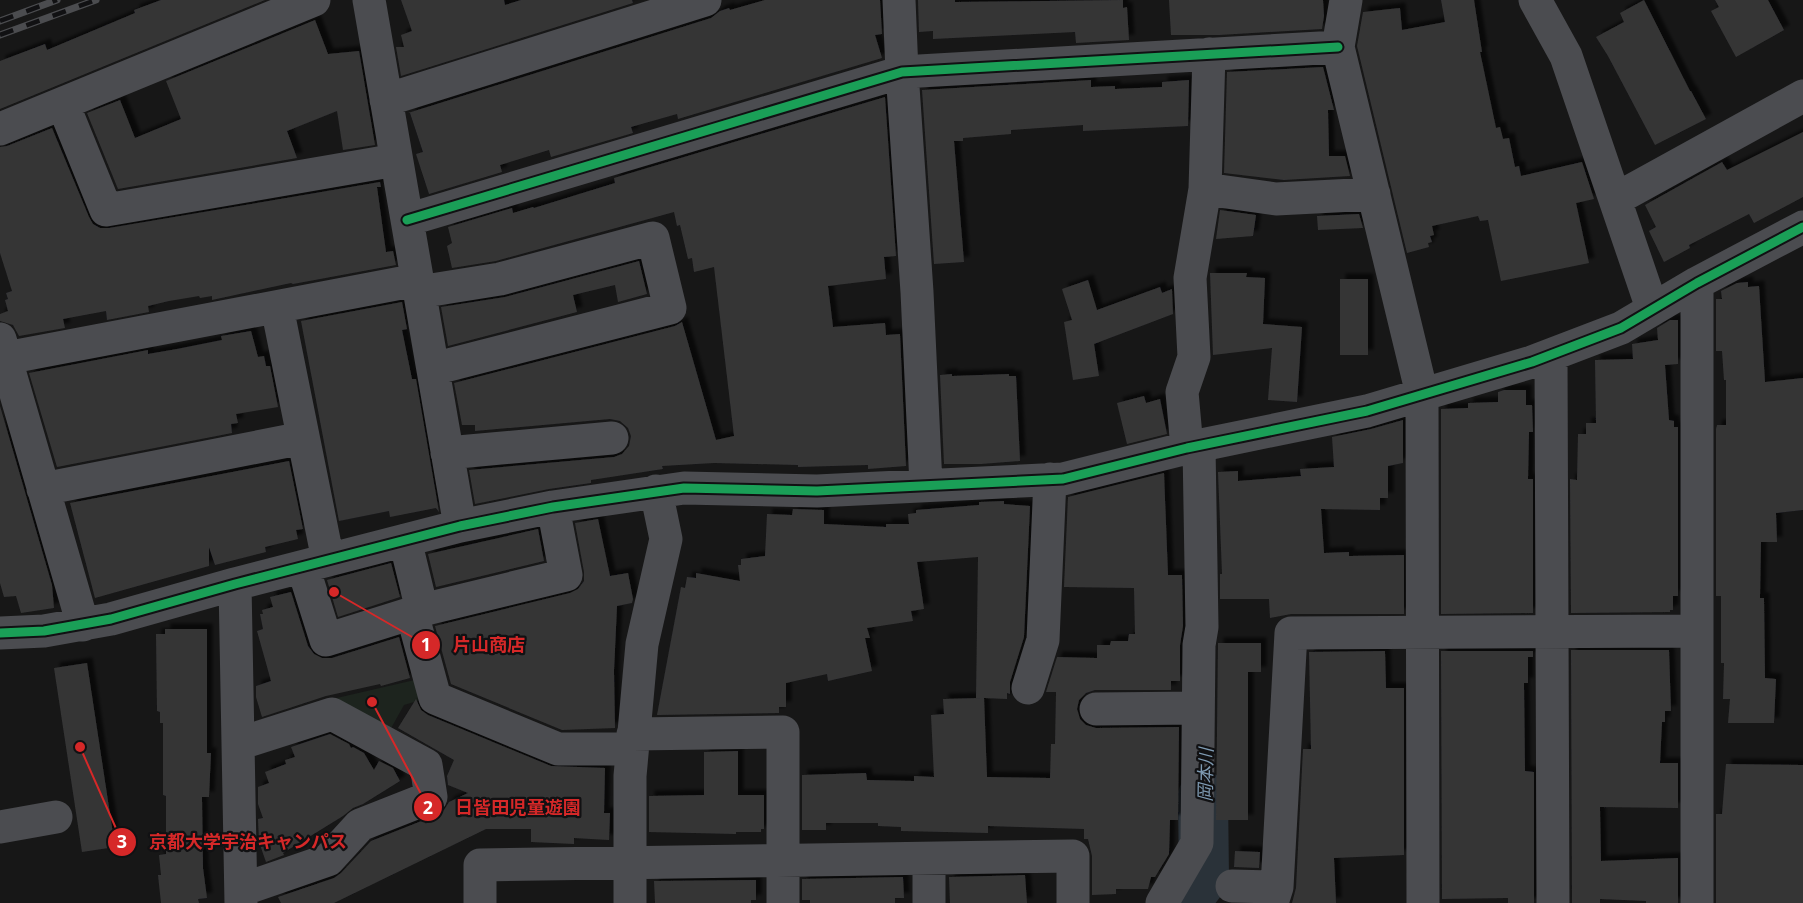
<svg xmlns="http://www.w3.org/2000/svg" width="1803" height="903" font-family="'Noto Sans','Noto Sans JP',sans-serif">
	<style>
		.green { fill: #1d241e }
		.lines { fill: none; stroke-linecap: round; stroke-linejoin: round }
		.river { stroke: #2a3239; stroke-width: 50 }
		.building { fill: #353536; filter: url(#shadow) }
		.minor { stroke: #4b4c50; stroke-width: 33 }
		.rail-casing { stroke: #4b4c4f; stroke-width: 7 }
		.rail { stroke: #111113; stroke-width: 4.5; stroke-dasharray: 14; stroke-linecap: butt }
		.cycleway-casing { stroke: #111113; stroke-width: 13 }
		.cycleway { stroke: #1a9f57; stroke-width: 9 }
		.labels { text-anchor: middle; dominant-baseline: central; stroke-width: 4.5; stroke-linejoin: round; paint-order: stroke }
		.water-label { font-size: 18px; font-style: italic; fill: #7f9bb3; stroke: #111113 }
		.leader { fill: none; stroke: #d62828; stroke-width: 2 }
		.callout-dot { fill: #d62828; stroke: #111113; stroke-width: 2 }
		.mark-label { font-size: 18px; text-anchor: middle; font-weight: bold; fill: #fff }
		.callout-label { font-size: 18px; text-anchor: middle; font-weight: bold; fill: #d62828; stroke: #111113; stroke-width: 4.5; stroke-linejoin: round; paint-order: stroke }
	</style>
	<defs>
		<filter id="shadow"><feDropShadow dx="5.5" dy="-5.5" stdDeviation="1.5" flood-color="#0009"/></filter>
	</defs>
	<rect width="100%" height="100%" fill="#171717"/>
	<!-- green -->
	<path class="green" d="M419,679L424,699L404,705L390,730L328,700Z"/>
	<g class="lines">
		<!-- river -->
		<path class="river" d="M1184,903L1204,877L1203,796"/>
	</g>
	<!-- building -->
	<path class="building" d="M161,0H265L0,109V61L45,44L47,50L135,13L134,10Z
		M401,0H504L505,5L521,0H632L633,3L401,76L396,47H404L401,35L412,31Z
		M765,0H880L882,34L875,35L882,58L678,119L677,114L631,127L633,133L551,157L549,150L500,165L502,172L429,194L416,154L423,152L410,113H408L711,18L720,11L729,8L730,10Z
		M918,0H955V2L1123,0V8L1127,7L1129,40L1076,43L1075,32L933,39V31L919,32Z
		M1169,0H1323L1324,16L1322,29L1219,35H1171Z
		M1441,0H1474L1482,52H1480L1496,128L1500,127L1503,139L1509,138L1515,167L1519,166L1521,176L1582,162L1594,199L1576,203L1589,263L1501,281L1488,220L1480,221L1478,216L1432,226L1434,235L1430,236L1432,242L1428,243L1429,247L1407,253L1357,46L1363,12L1400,8L1402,30L1445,22Z
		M1644,0L1690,91H1691L1706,119L1655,145L1608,56L1596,37L1624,22L1620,13Z
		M1715,0H1768L1784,30L1736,57L1711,11L1719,7Z
		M315,20L328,54L359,51L375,145L343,150L337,111L287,131L297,158L118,189L87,113L120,100L135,138L181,119L166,81Z
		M1323,67L1334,110H1328L1329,156H1345L1350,176L1284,180L1224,173L1227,72Z
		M1091,80V87L1115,86V89L1162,87V82L1189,80L1188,126L1083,131V125L1011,130V134L963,138V141H954L964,262L934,264L922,90Z
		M885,97L896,256L884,257L886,279L828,286L833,327L885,323L886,335L900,334L906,466L868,469V465L798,467V465L714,463L662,466L663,469L591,480V483L549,489L475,504L469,470L614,457L622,454L629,446L631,436L628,428L620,421L610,419L475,431V425H462L454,383L675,326L682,322L716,440L734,436L714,267L694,272L692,258L688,259L680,225L677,226L674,212L496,261L452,268L447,246L452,243L448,227L512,208L513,213L533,207L534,208L615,183L614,178Z
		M52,128L89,217L93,224L100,228H109L380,182L381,187H377L386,252L393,251L396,265L293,284L291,283L212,300V296L200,298L199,296L169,301L148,306L149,312L107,320L106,311L63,319L65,328L19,336L13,325L0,321V314L8,311L5,300L8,299L6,293L12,291L0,253V147L7,146Z
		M1803,132V197L1754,223L1749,214L1689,245L1690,248L1664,262L1649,231L1656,227L1645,205L1722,162L1727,170Z
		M1220,210L1256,215L1253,236L1216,239Z
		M1359,214L1363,228L1318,230L1317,216Z
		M639,261L647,294L618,302L615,285L573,295L577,312L448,346L441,307L505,297Z
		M1210,273H1247L1246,277L1265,278L1263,324L1302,327L1297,402L1268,400L1272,348L1213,355Z
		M1340,279H1368V355H1340Z
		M1088,280L1097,310L1160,287L1162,293L1172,289L1173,314L1094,344L1099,376L1073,380L1064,322L1072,320L1062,289Z
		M1748,282V287L1759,286L1765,382L1803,378V510L1776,513L1777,542H1761L1760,598H1764L1765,678L1776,679L1774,723H1728L1730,699H1723L1724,663H1721V596H1716V429L1717,425H1726V380H1724L1722,351H1716V299H1722L1721,291L1737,283Z
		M402,302L407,329L402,330L412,379H416L439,512L436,508L390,517L389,511L339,521L301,321Z
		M1670,320H1678V364L1665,365L1669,420L1674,421V427H1678V596H1673V610H1670V612L1571,613L1570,479L1577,480L1578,434H1586V423H1596L1595,360L1633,359L1632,344L1658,340L1657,328Z
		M251,331L258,357L264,356L266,366H270L278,407L236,414L238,423L231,424L232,433L57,467L29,373L148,350V354L177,349L222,340L221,336Z
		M952,374V376L1009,374V376H1016L1020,461L981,464H944L940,375Z
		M1504,390H1526V405H1532L1533,432H1529L1528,479H1533V613L1441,614V409L1468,408V403L1498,402V392Z
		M1144,396L1146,403L1160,399L1167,434L1127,444L1117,403Z
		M0,406L52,585L54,608L21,613L16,596L4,597L0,583Z
		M1403,420V463L1388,466V498H1380V510L1321,509L1324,553L1349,552V556L1404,555V614H1291L1270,618L1269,599H1220V574H1222L1218,472L1238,471V481L1301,476L1300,469L1334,467L1332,437L1371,429Z
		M289,461L303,529L296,530L298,539L265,547L266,552L215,565L209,547V566L95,598L70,503Z
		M1164,473L1168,575H1182L1183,626L1180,645V681H1171V690H1095L1086,693L1079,700L1077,709L1080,719L1086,725L1096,728L1179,727L1178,820H1170L1169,854L1155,877H1151L1148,889H1116V894L1092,895V856L1088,839H1084V829L988,826V833L901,831V827L878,826V823H826V830H802V775L866,773L867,780L914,781V776L934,777L931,715L944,714L943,699L981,698H976L978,557L917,562L924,609L911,611L913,621L867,628L870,638H865L872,671L828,681L827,674L786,683V707H779V713L657,715L681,587L685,588L687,577L696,578V573L740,581L738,565H741V559L765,556L767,514L792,515L793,509L824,510V524L886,527V524H909L908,514L916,513V510L979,505V502L1004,501V504L1030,506L1024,637L1010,682V694L1007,693V699L984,698L987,777L1050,778L1051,744H1055L1056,692H1046L1057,657L1097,658V645H1110L1111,641H1128L1129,634H1135L1134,588L1064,587L1068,497Z
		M598,519L610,576L628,573L633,599L632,603L617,606L614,671L615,728L562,730L451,684L435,626L570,593L578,589L584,581V572L575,523Z
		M538,529L544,561L436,587L428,554Z
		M391,563L400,597L338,617L327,580Z
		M291,592L308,646L314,654L322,658H332L399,637L410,678L381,686L380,684L326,696L262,717L256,697V686L271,681L257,631L263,629L260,614H263L262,610L273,607L270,597Z
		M165,629H207V753H211L209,797H202L203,868L207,898L198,899L199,903H161L158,875H161L159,855L166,854V796L163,795V723H160V712L157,711L156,634H165Z
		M1218,643H1261V672H1248V820H1216Z
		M1571,650H1669L1671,711H1665V722H1662L1660,763H1678V808L1600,807L1601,861L1678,858V903H1646V901L1600,899V903H1572Z
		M1385,651L1386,688H1404V855L1334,858L1336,903H1292L1296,888L1303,749H1311L1309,652Z
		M1441,651H1533V657H1528V683H1524L1525,771L1534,772V903H1508V898L1442,899Z
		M87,663L115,847L82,852L54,668Z
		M416,699L421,710L428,715L551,766L605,768L604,813H610L609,840L574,838V844L531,842V829H486L334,903H281L278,897L334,878L341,873L371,841L424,820L426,824L428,818L444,810L449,802L468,793L448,785L447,776L454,760L398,728Z
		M330,734L349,744L351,748L353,747L364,753L374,770L379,761L393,768L400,781L363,804L353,808L343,816L283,853L284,855L266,862L259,842L258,819L263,818L258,804V787L269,783L265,772L286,764L285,760L295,757L291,747Z
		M738,751V795H764V829H761V832H736V834L649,832V796L704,795V752Z
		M1726,764L1803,765V903H1716V814H1722Z
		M1235,851L1260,852L1259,868L1234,867Z
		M1025,875L1027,903H950L949,877Z
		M903,877L904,898H895V903H810V900H802V879Z
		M756,880V900H751V903H655L654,881Z"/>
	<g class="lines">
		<!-- minor -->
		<path class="minor" d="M369,0L460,526
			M899,0L902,72L917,292L926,485
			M1346,0L1338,47L1422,394L1423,903
			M1535,0L1566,56L1652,308
			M386,100L705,0
			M63,104L106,210L396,160
			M0,129L314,0
			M1205,189L1276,199L1374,194
			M1616,199L1803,96
			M407,220L902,72L1338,47
			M419,292L500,279L653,238L670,308L433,369
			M277,307L328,560
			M0,339L83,625
			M1551,355L1553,903
			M6,358L417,280
			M1187,448L1182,392L1194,357L1190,278L1205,189L1209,54
			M447,453L612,438
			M43,489L303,438
			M405,540L422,610
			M303,567L326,640L422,610L566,575L553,507
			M235,584L241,903
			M412,613L435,698L558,749H632
			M0,633L44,631L111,619L235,584L460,526L553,507L684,488L817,491L1063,479L1187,448L1367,411L1532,362L1621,328L1697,283L1803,227
			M1028,688L1043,640L1050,479
			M1096,709L1198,708
			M633,734L783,732V903
			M238,744L332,714L426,765L431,797L360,825L328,860L241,890
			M0,827L56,817
			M929,859V903
			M1232,886L1277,887
			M480,903V865L1073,856V903
			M630,903V776L642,644L666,539L656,491
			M1162,903L1197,843L1199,645L1202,627L1199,446
			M1272,903L1277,887L1291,633L1697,631
			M1697,903V283"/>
		<defs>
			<path id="rail" d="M0,21L57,0
				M0,35L96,0"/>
		</defs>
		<!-- rail casing -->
		<use href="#rail" class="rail-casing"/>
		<!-- rail -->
		<use href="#rail" class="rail"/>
		<defs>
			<path id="cycleway" d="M407,220L902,72L1338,47
				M0,633L44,631L111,619L235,584L460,526L553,507L684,488L817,491L1063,479L1187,448L1367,411L1532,362L1621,328L1697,283L1803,227"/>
		</defs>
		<!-- cycleway casing -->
		<use href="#cycleway" class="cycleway-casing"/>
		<!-- cycleway -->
		<use href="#cycleway" class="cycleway"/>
	</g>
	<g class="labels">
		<!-- water labels -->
		<g class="water-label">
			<text transform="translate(1205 775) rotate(-89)">岡本川</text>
		</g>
	</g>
	<!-- callouts -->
	<path class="leader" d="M334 592L426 645M372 702L428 807M80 747L122 842"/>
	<g class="callout-dot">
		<circle cx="334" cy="592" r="6"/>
		<circle cx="372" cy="702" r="6"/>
		<circle cx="80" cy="747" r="6"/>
		<circle cx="426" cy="645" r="15"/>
		<circle cx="428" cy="807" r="15"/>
		<circle cx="122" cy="842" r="15"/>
	</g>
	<g class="mark-label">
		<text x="426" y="651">1</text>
		<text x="428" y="814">2</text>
		<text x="122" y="848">3</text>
	</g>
	<g class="callout-label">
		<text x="489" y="651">片山商店</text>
		<text x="518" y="814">日皆田児童遊園</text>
		<text x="248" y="848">京都大学宇治キャンパス</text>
	</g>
</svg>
